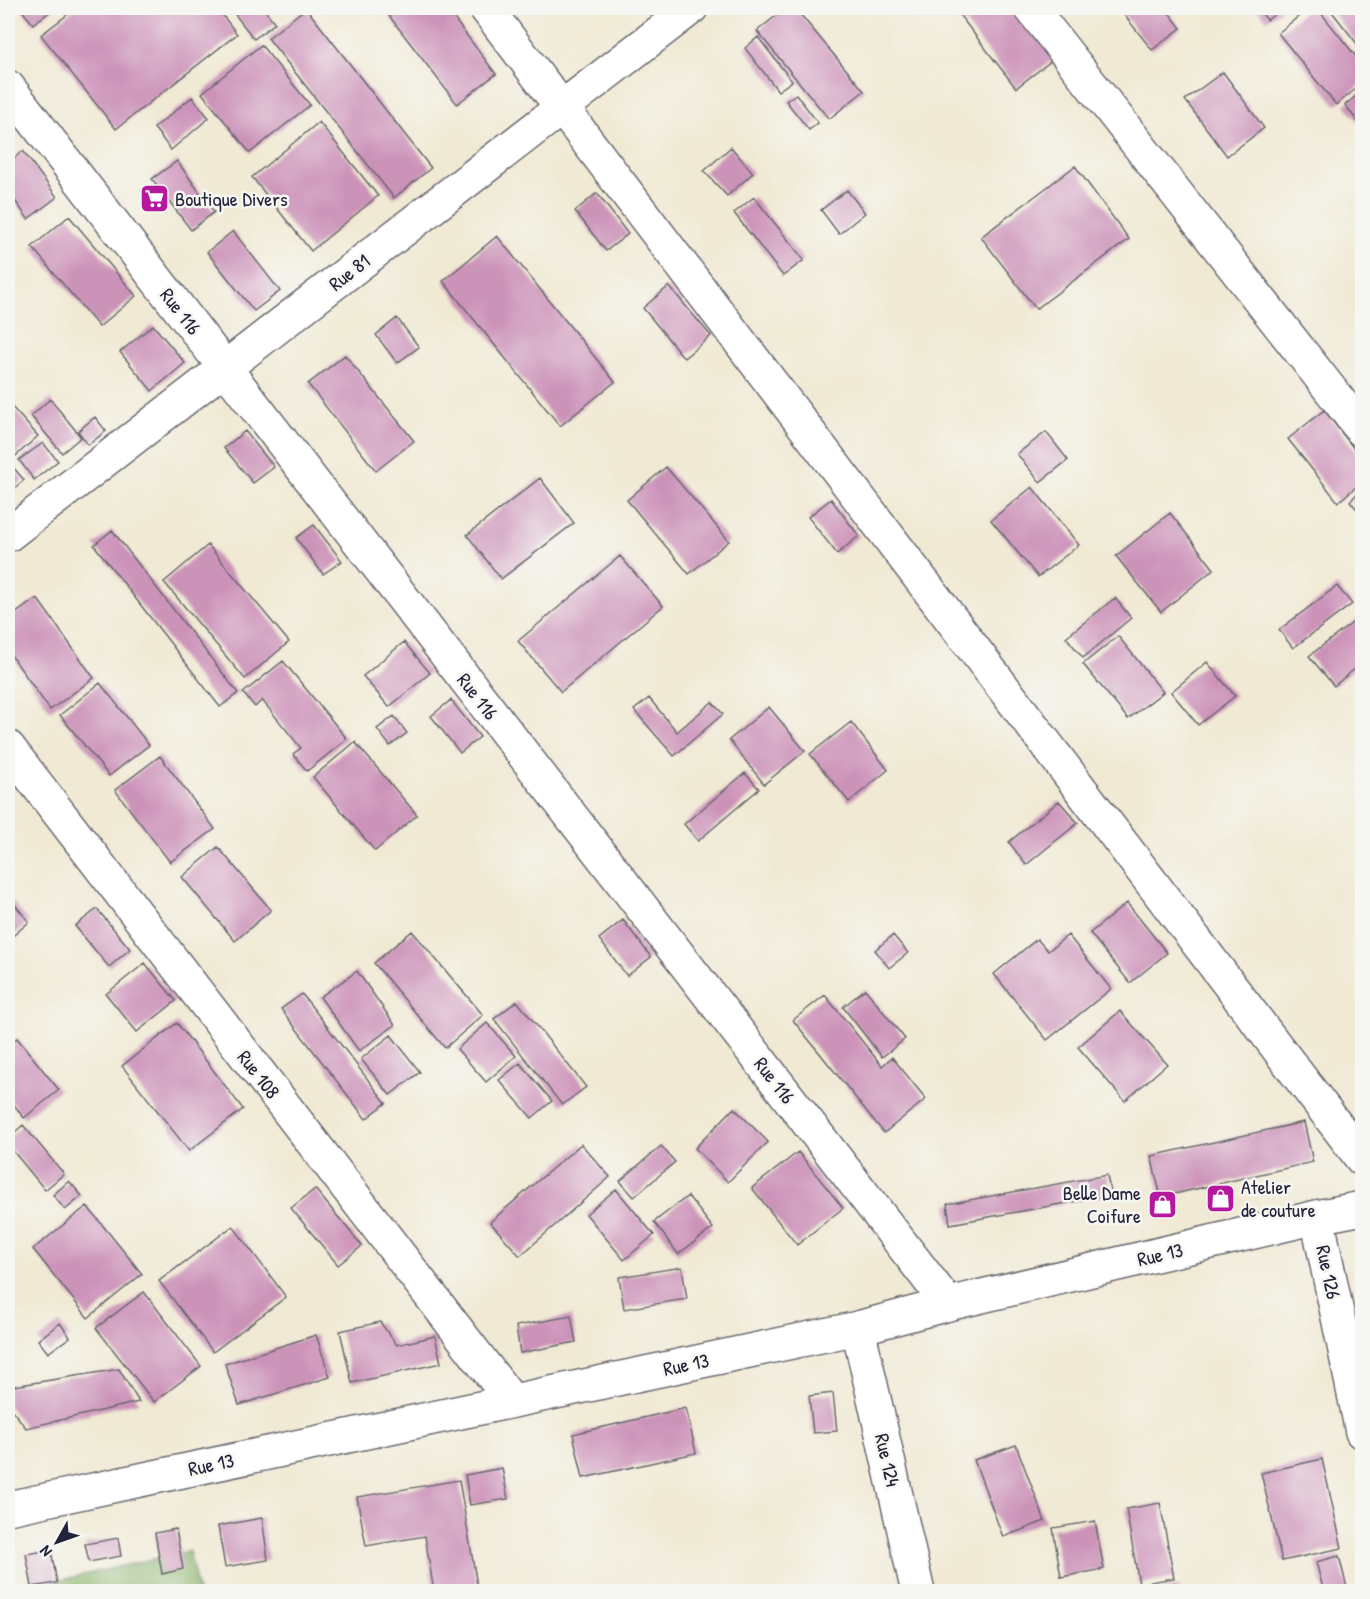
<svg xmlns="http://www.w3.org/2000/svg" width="1370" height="1599" font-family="'Patrick Hand',sans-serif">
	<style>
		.forest { fill: #8ab46b; stroke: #566b53; stroke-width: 1.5 }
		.building { fill: #cc93b9 }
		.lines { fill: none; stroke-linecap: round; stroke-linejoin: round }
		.street-casing { stroke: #6a6870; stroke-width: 36 }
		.secondary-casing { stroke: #6a6870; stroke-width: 36 }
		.street { stroke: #fff; stroke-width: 33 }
		.secondary { stroke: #fff; stroke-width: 33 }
		.labels { text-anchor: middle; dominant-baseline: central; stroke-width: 5; stroke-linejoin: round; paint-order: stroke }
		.poi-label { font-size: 20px; fill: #22223b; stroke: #f6f6f2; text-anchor: start }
		.street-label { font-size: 20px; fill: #22223b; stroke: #f6f6f2 }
	</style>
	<rect width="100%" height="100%" fill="#f6f6f2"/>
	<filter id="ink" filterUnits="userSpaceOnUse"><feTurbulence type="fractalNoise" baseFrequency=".0167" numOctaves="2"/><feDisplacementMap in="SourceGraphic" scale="12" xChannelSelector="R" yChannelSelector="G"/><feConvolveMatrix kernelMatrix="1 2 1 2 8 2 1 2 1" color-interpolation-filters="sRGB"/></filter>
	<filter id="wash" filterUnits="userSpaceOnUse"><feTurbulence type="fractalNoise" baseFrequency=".008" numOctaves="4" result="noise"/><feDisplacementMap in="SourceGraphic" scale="24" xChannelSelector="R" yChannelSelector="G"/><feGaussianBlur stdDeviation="1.35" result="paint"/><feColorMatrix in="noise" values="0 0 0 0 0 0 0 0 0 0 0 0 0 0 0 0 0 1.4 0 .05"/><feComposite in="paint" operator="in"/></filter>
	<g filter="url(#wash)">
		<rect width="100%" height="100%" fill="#f0e9d3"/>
		<!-- forest -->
		<path class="forest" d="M189,1551L198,1591L8,1592Z"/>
		<g id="blocks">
			<!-- building -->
			<path class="building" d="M20,8H55L33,24Z
				M76,8H217L237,34L116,129L41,35Z
				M230,8H263L275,23L254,39Z
				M306,8L431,168L394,198L268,38Z
				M383,8H446L496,74L457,104Z
				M786,8H795L864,91L829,119L757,31Z
				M954,8H1024L1060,54L1016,88Z
				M1125,8H1169L1167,10L1181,28L1152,50L1121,11Z
				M1257,8H1283L1267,20Z
				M1309,8H1317L1362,64V84L1336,105L1278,33Z
				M1329,8H1362V50Z
				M758,37L792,81L778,91L745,48Z
				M261,45L310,105L250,153L202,93Z
				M1223,72L1264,128L1227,156L1185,100Z
				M1362,91V127L1345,105Z
				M796,94L818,123L809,130L786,101Z
				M192,97L209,118L171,150L154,128Z
				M319,122L378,196L311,251L252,177Z
				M731,147L753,173L727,196L704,171Z
				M23,151L57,197L28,219L8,191V163Z
				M177,161L214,212L191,230L152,179Z
				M1075,166L1129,239L1036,309L981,237Z
				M847,190L865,213L839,234L821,210Z
				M597,193L628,234L606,251L575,211Z
				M754,197L804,260L783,276L734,213Z
				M69,216L136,296L99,327L32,247Z
				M233,231L280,291L254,311L207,252Z
				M497,236L615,382L560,426L443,281Z
				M669,286L711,336L684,358L643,308Z
				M397,318L419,347L397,363L376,335Z
				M153,325L185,363L152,391L120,352Z
				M345,355L414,441L376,471L308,384Z
				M50,399L81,437L62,453L31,416Z
				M10,405L38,436L8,463V407Z
				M1324,410L1362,459V482L1338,502L1288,439Z
				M95,417L106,431L88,445L78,431Z
				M245,431L274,467L253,483L224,448Z
				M1046,432L1068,460L1040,482L1017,454Z
				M43,443L58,461L34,480L19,460Z
				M12,466L24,480L8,494V470Z
				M666,467L729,541L689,574L627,500Z
				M540,478L574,523L501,579L467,535Z
				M1032,487L1079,545L1038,577L991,520Z
				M1362,489V515L1350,501Z
				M831,499L859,536L837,554L808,517Z
				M1170,513L1214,569L1161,612L1116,556Z
				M314,525L342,561L323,574L296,538Z
				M112,530L238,693L220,707L94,545Z
				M208,545L289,642L245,679L164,582Z
				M620,556L663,606L561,692L518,641Z
				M1337,586L1352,604L1293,648L1279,630Z
				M37,598L94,678L50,710L8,651V619Z
				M1115,598L1131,618L1083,658L1066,637Z
				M1356,620L1362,628V663L1334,686L1309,656Z
				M1118,636L1163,692L1128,719L1083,664Z
				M404,642L430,673L389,707L363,676Z
				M283,661L347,739L307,771L293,754L301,748L262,700L255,707L243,693Z
				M1207,662L1235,696L1198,725L1171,692Z
				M100,683L149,745L109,776L60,715Z
				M649,698L677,732L712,702L723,714L674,756L634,710Z
				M451,700L480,737L460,753L431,716Z
				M769,707L805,751L764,784L729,740Z
				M394,716L407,733L390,746L377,729Z
				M851,722L888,770L849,802L810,754Z
				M355,742L417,815L375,851L313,777Z
				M160,756L215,829L170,862L115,790Z
				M745,773L759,789L698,841L684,824Z
				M1059,801L1078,823L1026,865L1009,842Z
				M218,847L271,910L235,941L182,877Z
				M8,896L29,922L8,940Z
				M1127,903L1167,953L1130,983L1090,933Z
				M97,909L130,949L109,967L75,926Z
				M623,920L651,957L627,976L599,939Z
				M412,931L483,1015L445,1048L374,963Z
				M893,935L908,953L889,968L875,950Z
				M1068,935L1111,989L1047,1040L994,974L1037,939L1048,951Z
				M145,963L176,1001L137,1032L106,994Z
				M357,971L395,1025L359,1051L320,997Z
				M865,989L905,1039L882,1057L843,1007Z
				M302,994L386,1103L366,1119L281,1009Z
				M825,995L882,1066L892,1057L926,1099L884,1133L793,1020Z
				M517,1001L586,1087L562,1105L494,1019Z
				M1120,1011L1167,1064L1125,1101L1078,1047Z
				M177,1023L243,1109L189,1151L122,1066Z
				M487,1023L516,1056L486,1082L457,1049Z
				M391,1035L420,1072L390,1095L361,1059Z
				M17,1038L59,1090L24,1118L8,1097V1045Z
				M520,1063L552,1101L532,1118L499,1080Z
				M734,1108L768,1142L728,1182L695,1148Z
				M1304,1122L1313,1162L1161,1197L1151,1156Z
				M23,1125L64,1174L45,1190L8,1145V1138Z
				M581,1144L610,1177L520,1256L490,1222Z
				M661,1146L675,1162L634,1197L620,1181Z
				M798,1152L843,1208L797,1245L752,1188Z
				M1107,1175L1111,1195L950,1224L947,1204Z
				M69,1181L82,1196L65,1210L53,1195Z
				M315,1189L362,1246L338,1265L291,1208Z
				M616,1189L654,1235L624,1260L586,1214Z
				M688,1196L713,1228L678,1254L654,1222Z
				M87,1206L142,1274L88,1318L33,1249Z
				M233,1226L286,1297L213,1352L159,1281Z
				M682,1267L687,1299L624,1309L619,1277Z
				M144,1292L201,1366L154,1402L96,1328Z
				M571,1316L576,1342L520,1353L516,1326Z
				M380,1322L397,1345L435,1336L441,1363L352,1383L340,1331Z
				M60,1323L70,1337L48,1353L38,1340Z
				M316,1335L330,1377L239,1405L225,1364Z
				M119,1369L139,1402L26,1428L8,1405V1387Z
				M833,1393L837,1431L813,1433L809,1396Z
				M686,1408L696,1453L583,1478L573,1434Z
				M1016,1445L1045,1521L1003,1537L974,1460Z
				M1322,1459L1342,1548L1282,1561L1261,1473Z
				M502,1468L508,1499L470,1505L465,1475Z
				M459,1480L477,1585L434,1592L425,1536L366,1546L357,1497Z
				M1160,1503L1174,1578L1139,1584L1126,1509Z
				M262,1518L268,1560L225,1567L218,1526Z
				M1095,1521L1104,1569L1061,1577L1053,1528Z
				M176,1529L183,1569L162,1574L155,1533Z
				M118,1538L121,1556L89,1562L85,1544Z
				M51,1550L57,1583L32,1587L26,1554Z
				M1339,1556L1348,1592H1324L1316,1562Z
				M1031,1587L1032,1592H1012V1590Z
				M1179,1587L1180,1592H1157V1590Z"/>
		</g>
	</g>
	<g filter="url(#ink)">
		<use href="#blocks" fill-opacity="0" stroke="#6a6870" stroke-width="1.5"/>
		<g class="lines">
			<defs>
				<path id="street" d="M486,8L1362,1159
					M1031,8L1362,430
					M8,87L948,1304
					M8,535L691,8
					M8,747L511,1400
					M1317,1217L1362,1432
					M858,1328L918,1592"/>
				<path id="secondary" d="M8,1508L858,1328L948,1304L1317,1217L1362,1208"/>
			</defs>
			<!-- street casing -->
			<use href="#street" class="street-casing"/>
			<!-- secondary casing -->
			<use href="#secondary" class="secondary-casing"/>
			<!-- street -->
			<use href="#street" class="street"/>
			<!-- secondary -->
			<use href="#secondary" class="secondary"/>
		</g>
	</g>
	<!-- icons -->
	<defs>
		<symbol id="supermarket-square" viewBox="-11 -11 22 22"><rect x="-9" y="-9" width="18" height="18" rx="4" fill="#b5179e" stroke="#f6f6f2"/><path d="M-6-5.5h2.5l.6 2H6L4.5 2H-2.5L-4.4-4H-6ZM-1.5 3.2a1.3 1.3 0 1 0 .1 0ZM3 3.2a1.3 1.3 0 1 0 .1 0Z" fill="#fff"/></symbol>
		<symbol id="shop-square" viewBox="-11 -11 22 22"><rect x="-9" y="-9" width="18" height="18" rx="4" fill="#b5179e" stroke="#f6f6f2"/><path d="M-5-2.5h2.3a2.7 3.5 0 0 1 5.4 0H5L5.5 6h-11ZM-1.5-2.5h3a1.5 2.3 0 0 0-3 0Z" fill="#fff"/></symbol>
	</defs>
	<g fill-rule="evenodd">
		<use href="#supermarket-square" x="138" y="182" width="33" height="33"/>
		<use href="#shop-square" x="1204" y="1182" width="33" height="33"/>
		<use href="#shop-square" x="1146" y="1188" width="33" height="33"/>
	</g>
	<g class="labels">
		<!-- poi labels -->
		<g class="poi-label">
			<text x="175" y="198">Boutique Divers</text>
			<text x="1241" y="1186">Atelier<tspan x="1241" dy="23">de couture</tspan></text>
			<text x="1141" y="1192" text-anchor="end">Belle Dame<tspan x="1141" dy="23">Coifure</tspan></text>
		</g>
		<!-- street labels -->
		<g class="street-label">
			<text transform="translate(349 272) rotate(-38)">Rue 81</text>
			<text transform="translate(181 311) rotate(52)">Rue 116</text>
			<text transform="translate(478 696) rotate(52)">Rue 116</text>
			<text transform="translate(259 1074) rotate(52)">Rue 108</text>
			<text transform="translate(775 1080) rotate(52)">Rue 116</text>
			<text transform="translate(1160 1254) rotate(-13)">Rue 13</text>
			<text transform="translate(1329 1272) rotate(78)">Rue 126</text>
			<text transform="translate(686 1364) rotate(-12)">Rue 13</text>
			<text transform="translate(888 1460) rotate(77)">Rue 124</text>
			<text transform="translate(211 1464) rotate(-12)">Rue 13</text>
		</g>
	</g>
	<!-- margin -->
	<rect width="1370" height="1599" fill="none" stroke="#f6f6f2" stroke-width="30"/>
	<!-- north arrow -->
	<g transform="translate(57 1542) rotate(230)" stroke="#f6f6f2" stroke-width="4.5" paint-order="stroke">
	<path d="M0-4.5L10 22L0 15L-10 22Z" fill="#22223b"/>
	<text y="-9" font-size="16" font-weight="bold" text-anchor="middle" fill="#22223b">N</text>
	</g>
</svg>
